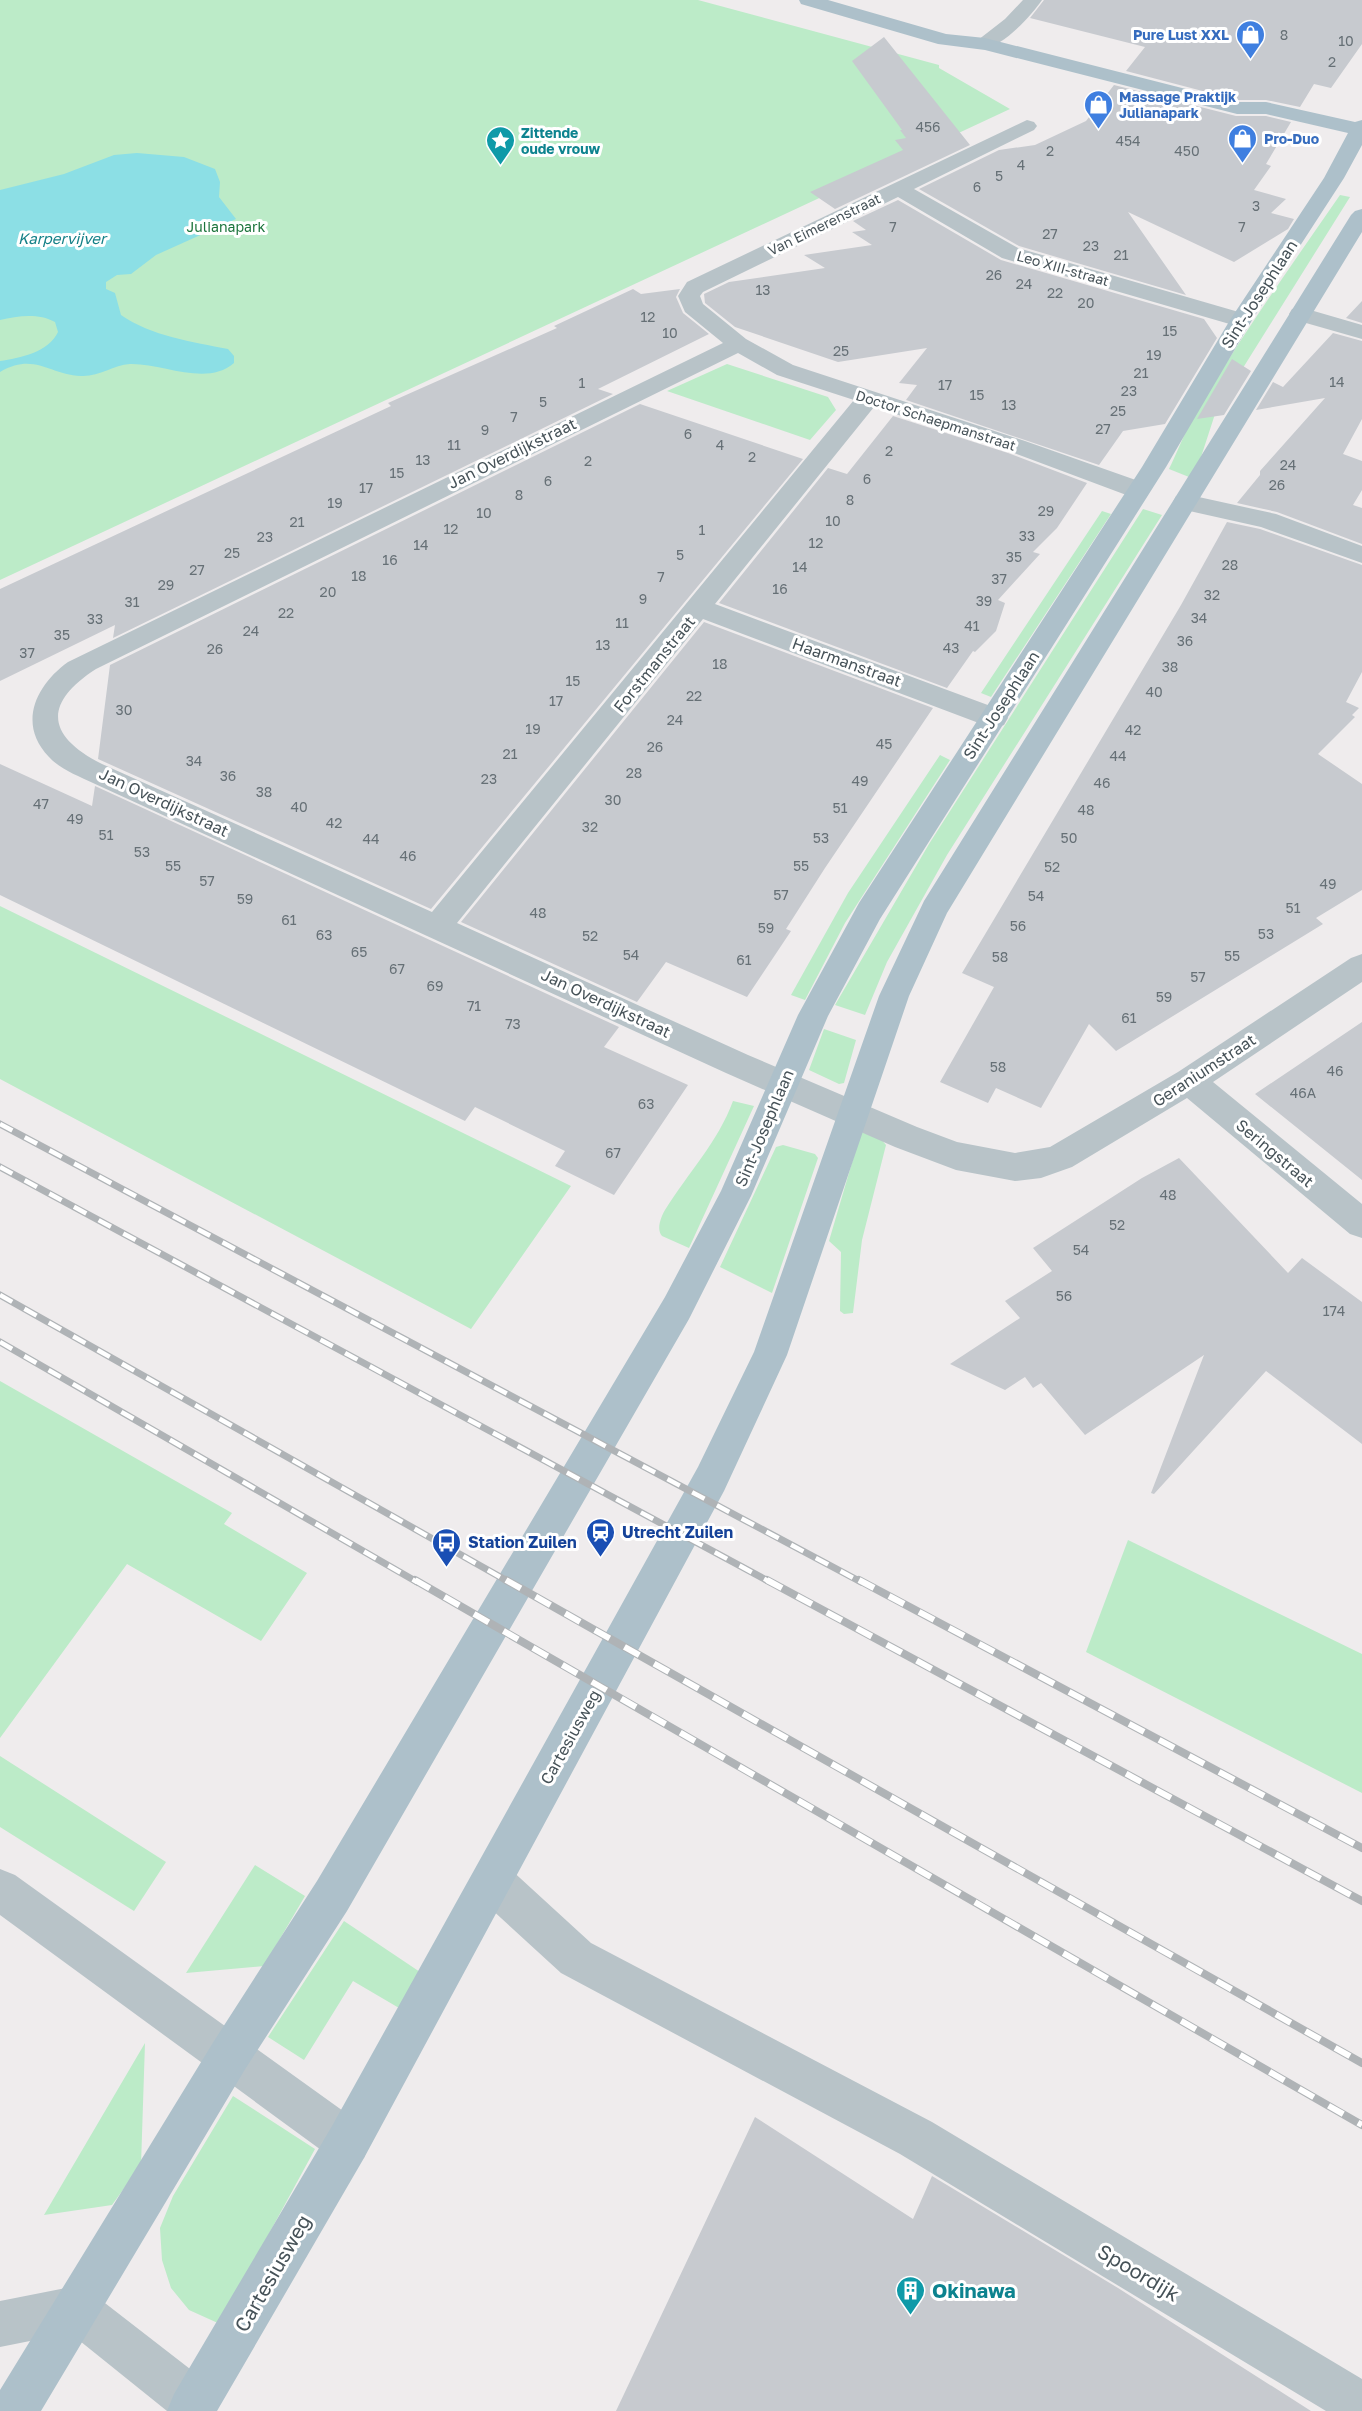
<svg xmlns="http://www.w3.org/2000/svg" width="1362" height="2411" font-family="'Golos Text',sans-serif">
	<style>
		.green { fill: #bcebc8 }
		.water { fill: #8cdfe5 }
		.building { fill: #c7cacf }
		.lines { fill: none; stroke-linecap: round; stroke-linejoin: round }
		.minor { fill: #b8c3c8; fill-rule: evenodd }
		.major { fill: #adc0ca; fill-rule: evenodd }
		.rail-far1-casing { stroke: #afb3b6; stroke-width: 7 }
		.rail-casing { stroke: #afb3b6; stroke-width: 8 }
		.rail-far1 { stroke: #fff; stroke-width: 4.5; stroke-dasharray: 14; stroke-linecap: butt }
		.rail { stroke: #fff; stroke-width: 6; stroke-dasharray: 17; stroke-linecap: butt }
		.labels { text-anchor: middle; dominant-baseline: central; stroke-width: 6; stroke-linejoin: round; paint-order: stroke }
		.far-shop-label { font-size: 14px; font-weight: bold; fill: #366cbe; stroke: #fff; text-anchor: start }
		.number-label { font-size: 14px; fill: #667076 }
		.far-culture-label { font-size: 14px; font-weight: bold; fill: #0d838f; stroke: #fff; text-anchor: start }
		.far-street-label { font-size: 14px; fill: #465258; stroke: #fff }
		.far-park-label { font-size: 14px; fill: #1c743c; stroke: #fff }
		.far-water-label { font-size: 15px; font-style: italic; fill: #148087; stroke: #fff }
		.street-label { font-size: 16px; fill: #465258; stroke: #fff }
		.transit-label { font-size: 16px; font-weight: bold; fill: #164399; stroke: #fff; text-anchor: start }
		.near-street-label { font-size: 20px; fill: #465258; stroke: #fff }
		.near-culture-label { font-size: 20px; font-weight: bold; fill: #0d838f; stroke: #fff; text-anchor: start }
	</style>
	<rect width="100%" height="100%" fill="#efeced"/>
	<!-- green -->
	<path class="green" d="M0,0H698L939,65V68L1010,109L0,580Z
		M1340,195L1350,197L1216,411L1201,457L1189,477L1169,469C1177,453 1183,436 1192,420C1237,341 1289,269 1340,195Z
		M727,364L828,397L836,410L810,440L667,391Z
		M1143,509L1162,515L947,855L887,962L865,1015L835,1005L929,844Z
		M1102,511L1111,514L991,697L981,693Z
		M940,755L950,760L845,923L805,1000L791,995L848,893Z
		M0,906L571,1186L471,1329L0,1079Z
		M824,1029L856,1040L844,1083L839,1084L809,1070Z
		M733,1101L754,1106L689,1248L662,1236C656,1229 661,1217 665,1210C688,1173 718,1142 733,1101Z
		M861,1132L881,1139L886,1145L862,1240L853,1313L844,1314L840,1311L841,1252L829,1241Z
		M783,1145L815,1154L818,1158L772,1293L720,1267L776,1147Z
		M0,1381L232,1513L224,1524L307,1573L261,1641L127,1564L0,1738Z
		M1128,1540L1362,1654V1793L1086,1652Z
		M0,1756L166,1862L134,1911L0,1827Z
		M255,1865L305,1896L264,1966L186,1973Z
		M344,1921L420,1972L399,2008L353,1981L304,2060L268,2037Z
		M145,2043L141,2165L112,2205L44,2215Z
		M233,2096L315,2149L220,2324L189,2310L171,2288L162,2260L160,2228L173,2196Z"/>
	<!-- water -->
	<path class="water" d="M137,153L184,157L215,169L220,182L219,197L236,219L156,255L131,274L117,275L106,282V289L115,293L121,315C151,336 193,342 228,349L234,356V363C207,387 162,363 130,364C113,365 99,377 81,376C49,375 35,352 0,372V361C20,358 49,352 58,332L55,322C38,313 18,316 0,320V190L64,174L114,155Z"/>
	<!-- building -->
	<path class="building" d="M1044,0H1362V44L1331,88L1314,84L1300,107L1266,100H1237L1126,71L1145,47L1030,18Z
		M884,37L970,145L835,209L810,192L903,150L895,140L906,138L900,130H902L852,61Z
		M1114,85L1236,116H1266L1291,122L1266,164L1271,166L1254,190L1286,199L1271,213L1294,219L1288,229L1234,262L1128,212L1186,295L1019,246L919,189L999,150L1035,145L1086,121Z
		M898,200L1001,260L1204,319L1217,338L1165,424L1123,431L1099,465L906,400L917,385L899,383L927,348L838,362L735,327L705,303L704,294L729,282L825,268L804,255L872,245L852,232L866,230L853,221Z
		M633,289L641,294L680,289L676,297L683,313L709,334L598,389L613,394L113,638L115,625L0,681V589L391,406L388,403L557,328L554,326Z
		M1362,301V323L1346,318Z
		M1333,333L1362,341V419L1343,454L1362,461V490L1353,505L1362,508V544L1277,512L1237,503L1260,475V471L1325,398L1256,410L1273,382L1283,387Z
		M1232,359L1251,371L1224,415L1197,419Z
		M640,404L803,459L431,909L98,759L110,665Z
		M893,416L1008,453L1087,483L1057,528L1033,552L1040,554L998,600L1005,603L996,631L975,652L973,651L947,688L719,603L828,468L847,474Z
		M1227,522L1260,529L1362,565V672L1346,702L1359,708L1352,715L1355,717L1318,754L1362,784V890L1316,918L1323,924L1116,1051L1089,1024L1041,1108L996,1088L988,1103L940,1082L994,987L962,973L1181,605Z
		M704,622L933,708L825,868L786,929L791,931L747,997L666,962L637,1002L461,922Z
		M0,764L92,806L95,786L619,1027L604,1047L688,1085L614,1195L555,1166L565,1151L475,1107L465,1121L0,895Z
		M1362,1022V1180L1255,1094Z
		M1179,1158L1288,1273L1302,1258L1362,1302V1444L1266,1371L1154,1494L1151,1493L1204,1355L1085,1435L1041,1383L1033,1388L1025,1377L1005,1390L950,1364L1020,1318L1005,1301L1052,1271L1033,1248L1142,1178Z
		M755,2117L913,2219L932,2176L1118,2288L1311,2411H616Z"/>
	<g class="lines">
		<!-- minor -->
		<path class="minor" d="M1023,0H1042C1031,16 998,53 978,48L975,44L978,40L1005,19Z
			M1027,120L1034,122L1037,126L1034,130L914,189L1018,248L1249,315L1252,320L1249,325H1233L1002,258L898,197L703,292L700,296L703,304L746,339L793,365L1025,441L1147,484L1150,490L1147,496L1138,498L1129,496L1009,451L874,407L715,604L1004,711L1008,718L1004,725L994,728L984,725L703,619L457,923L748,1055L917,1127L957,1142L1015,1153L1050,1147L1178,1072L1351,958L1362,954V982L1213,1082L1362,1204V1238L1350,1234L1187,1098L1072,1167L1041,1178L1015,1181L956,1170L895,1147L726,1073L93,783C78,776 60,769 49,757C17,724 36,685 68,662L723,343L685,312L678,296L687,282ZM738,353L777,375L854,400L432,912L102,764C46,736 43,703 96,669Z
			M1300,307L1362,325V339L1292,319L1289,314L1292,309Z
			M1185,494L1276,514L1362,546V563L1261,527L1176,508L1173,502L1176,496Z
			M492,1860L507,1866L591,1943L932,2122L1362,2379V2411H1326L900,2154L561,1973L477,1896L471,1881L477,1866Z
			M0,1869L15,1875L364,2126L370,2142L364,2158L348,2164L332,2158L0,1915Z
			M76,2286L92,2293L212,2386L219,2403L215,2411H167L70,2333L0,2347V2301Z"/>
		<!-- major -->
		<path class="major" d="M799,0H828L946,34L985,38L1237,102H1266L1355,122L1362,120V145L1344,178L1252,320L1166,467L880,919L828,1016L751,1196L689,1319L347,1911L244,2071L41,2411H0V2390L214,2041L317,1881L665,1297L721,1191L798,1015L859,903L1142,467L1230,320L1324,178L1348,133L1266,114H1237L985,50L938,44L801,4Z
			M1362,209V232L947,913L909,996L787,1355L724,1491L364,2158L217,2411H167L174,2394L332,2126L698,1467L754,1352L879,996L924,901L1351,215L1355,211Z"/>
		<defs>
			<path id="rail-far1" d="M0,1124L861,1582
				M0,1167L770,1582
				M0,1295L509,1582
				M0,1342L417,1582"/>
			<path id="rail" d="M415,1580L1362,2125
				M506,1580L1362,2063
				M767,1580L1362,1901
				M859,1580L1362,1848"/>
		</defs>
		<!-- rail-far1 casing -->
		<use href="#rail-far1" class="rail-far1-casing"/>
		<!-- rail casing -->
		<use href="#rail" class="rail-casing"/>
		<!-- rail-far1 -->
		<use href="#rail-far1" class="rail-far1"/>
		<!-- rail -->
		<use href="#rail" class="rail"/>
	</g>
	<!-- icons -->
	<defs>
		<symbol id="shop-pin" viewBox="-11 -11 22 30"><path d="M0 17L-7.5 6A9.5 9.5 0 1 1 7.5 6Z" fill="#3f7fe0" stroke="#fff"/><path d="M-5-2.5h2.3a2.7 3.5 0 0 1 5.4 0H5L5.5 6h-11ZM-1.5-2.5h3a1.5 2.3 0 0 0-3 0Z" fill="#fff"/></symbol>
		<symbol id="sight-pin" viewBox="-11 -11 22 30"><path d="M0 17L-7.5 6A9.5 9.5 0 1 1 7.5 6Z" fill="#0f9aa8" stroke="#fff"/><path d="M0-6L1.8-2.2L6-1.7L2.9 1.2L3.7 5.4L0 3.3L-3.7 5.4L-2.9 1.2L-6-1.7L-1.8-2.2Z" fill="#fff"/></symbol>
		<symbol id="station-pin" viewBox="-11 -11 22 30"><path d="M0 17L-7.5 6A9.5 9.5 0 1 1 7.5 6Z" fill="#1a4fb4" stroke="#fff"/><path d="M-3-6H3Q5-6 5-4V2Q5 4 3 4L4.5 6H3L1.5 4h-3L-3 6H-4.5L-3 4Q-5 4-5 2V-4Q-5-6-3-6ZM-3.5-4v3h7v-3ZM-3.5 1v1.5H-2V1ZM2 1v1.5H3.5V1Z" fill="#fff"/></symbol>
		<symbol id="bus-pin" viewBox="-11 -11 22 30"><path d="M0 17L-7.5 6A9.5 9.5 0 1 1 7.5 6Z" fill="#1a4fb4" stroke="#fff"/><path d="M-5-6H5V4H4V6H2V4H-2V6H-4V4H-5ZM-3.5-4V0h7V-4ZM-3.5 1.2v1.5H-2V1.2ZM2 1.2v1.5H3.5V1.2Z" fill="#fff"/></symbol>
		<symbol id="building-pin" viewBox="-11 -11 22 30"><path d="M0 17L-7.5 6A9.5 9.5 0 1 1 7.5 6Z" fill="#0f9aa8" stroke="#fff"/><path d="M-4-6H4V6H1V3H-1V6H-4ZM-2.5-4.3h1.7v1.8h-1.7ZM.8-4.3h1.7v1.8H.8ZM-2.5-1h1.7V.8h-1.7ZM.8-1h1.7V.8H.8Z" fill="#fff"/></symbol>
	</defs>
	<g fill-rule="evenodd">
		<use href="#shop-pin" x="1234" y="18" width="33" height="45"/>
		<use href="#shop-pin" x="1082" y="88" width="33" height="45"/>
		<use href="#shop-pin" x="1226" y="122" width="33" height="45"/>
		<use href="#sight-pin" x="484" y="124" width="33" height="45"/>
		<use href="#station-pin" x="584" y="1516" width="33" height="45"/>
		<use href="#bus-pin" x="430" y="1526" width="33" height="45"/>
		<use href="#building-pin" x="894" y="2274" width="33" height="45"/>
	</g>
	<g class="labels">
		<!-- far-shop labels -->
		<g class="far-shop-label">
			<text x="1229" y="34" text-anchor="end">Pure Lust XXL</text>
			<text x="1119" y="96">Massage Praktijk<tspan x="1119" dy="16">Julianapark</tspan></text>
			<text x="1264" y="138">Pro-Duo</text>
		</g>
		<!-- number labels -->
		<g class="number-label">
			<text x="1284" y="34">8</text>
			<text x="1346" y="40">10</text>
			<text x="1332" y="61">2</text>
			<text x="928" y="126">456</text>
			<text x="1128" y="140">454</text>
			<text x="1050" y="150">2</text>
			<text x="1187" y="150">450</text>
			<text x="1021" y="164">4</text>
			<text x="999" y="175">5</text>
			<text x="977" y="186">6</text>
			<text x="1256" y="205">3</text>
			<text x="893" y="226">7</text>
			<text x="1242" y="226">7</text>
			<text x="1050" y="233">27</text>
			<text x="1091" y="245">23</text>
			<text x="1121" y="254">21</text>
			<text x="994" y="274">26</text>
			<text x="1024" y="283">24</text>
			<text x="763" y="289">13</text>
			<text x="1055" y="292">22</text>
			<text x="1086" y="302">20</text>
			<text x="648" y="316">12</text>
			<text x="1170" y="330">15</text>
			<text x="670" y="332">10</text>
			<text x="841" y="350">25</text>
			<text x="1154" y="354">19</text>
			<text x="1141" y="372">21</text>
			<text x="1337" y="381">14</text>
			<text x="582" y="382">1</text>
			<text x="945" y="384">17</text>
			<text x="1129" y="390">23</text>
			<text x="977" y="394">15</text>
			<text x="543" y="401">5</text>
			<text x="1009" y="404">13</text>
			<text x="1118" y="410">25</text>
			<text x="514" y="416">7</text>
			<text x="1103" y="428">27</text>
			<text x="485" y="429">9</text>
			<text x="688" y="433">6</text>
			<text x="454" y="444">11</text>
			<text x="720" y="444">4</text>
			<text x="889" y="450">2</text>
			<text x="752" y="456">2</text>
			<text x="423" y="459">13</text>
			<text x="588" y="460">2</text>
			<text x="1288" y="464">24</text>
			<text x="397" y="472">15</text>
			<text x="867" y="478">6</text>
			<text x="548" y="480">6</text>
			<text x="1277" y="484">26</text>
			<text x="366" y="487">17</text>
			<text x="519" y="494">8</text>
			<text x="850" y="499">8</text>
			<text x="335" y="502">19</text>
			<text x="1046" y="510">29</text>
			<text x="484" y="512">10</text>
			<text x="833" y="520">10</text>
			<text x="297" y="521">21</text>
			<text x="451" y="528">12</text>
			<text x="702" y="529">1</text>
			<text x="1027" y="535">33</text>
			<text x="265" y="536">23</text>
			<text x="816" y="542">12</text>
			<text x="421" y="544">14</text>
			<text x="232" y="552">25</text>
			<text x="680" y="554">5</text>
			<text x="1014" y="556">35</text>
			<text x="390" y="559">16</text>
			<text x="1230" y="564">28</text>
			<text x="800" y="566">14</text>
			<text x="197" y="569">27</text>
			<text x="359" y="575">18</text>
			<text x="661" y="576">7</text>
			<text x="999" y="578">37</text>
			<text x="166" y="584">29</text>
			<text x="780" y="588">16</text>
			<text x="328" y="591">20</text>
			<text x="1212" y="594">32</text>
			<text x="643" y="598">9</text>
			<text x="984" y="600">39</text>
			<text x="132" y="601">31</text>
			<text x="286" y="612">22</text>
			<text x="1199" y="617">34</text>
			<text x="95" y="618">33</text>
			<text x="622" y="622">11</text>
			<text x="972" y="625">41</text>
			<text x="251" y="630">24</text>
			<text x="62" y="634">35</text>
			<text x="1185" y="640">36</text>
			<text x="603" y="644">13</text>
			<text x="951" y="647">43</text>
			<text x="215" y="648">26</text>
			<text x="27" y="652">37</text>
			<text x="720" y="663">18</text>
			<text x="1170" y="666">38</text>
			<text x="573" y="680">15</text>
			<text x="1154" y="691">40</text>
			<text x="694" y="695">22</text>
			<text x="556" y="700">17</text>
			<text x="124" y="709">30</text>
			<text x="675" y="719">24</text>
			<text x="533" y="728">19</text>
			<text x="1133" y="729">42</text>
			<text x="884" y="743">45</text>
			<text x="655" y="746">26</text>
			<text x="510" y="753">21</text>
			<text x="1118" y="755">44</text>
			<text x="194" y="760">34</text>
			<text x="634" y="772">28</text>
			<text x="228" y="775">36</text>
			<text x="489" y="778">23</text>
			<text x="860" y="780">49</text>
			<text x="1102" y="782">46</text>
			<text x="264" y="791">38</text>
			<text x="613" y="799">30</text>
			<text x="41" y="803">47</text>
			<text x="299" y="806">40</text>
			<text x="840" y="807">51</text>
			<text x="1086" y="809">48</text>
			<text x="75" y="818">49</text>
			<text x="334" y="822">42</text>
			<text x="590" y="826">32</text>
			<text x="106" y="834">51</text>
			<text x="821" y="837">53</text>
			<text x="1069" y="837">50</text>
			<text x="371" y="838">44</text>
			<text x="142" y="851">53</text>
			<text x="408" y="855">46</text>
			<text x="173" y="865">55</text>
			<text x="801" y="865">55</text>
			<text x="1052" y="866">52</text>
			<text x="207" y="880">57</text>
			<text x="1328" y="883">49</text>
			<text x="781" y="894">57</text>
			<text x="1036" y="895">54</text>
			<text x="245" y="898">59</text>
			<text x="1293" y="907">51</text>
			<text x="538" y="912">48</text>
			<text x="289" y="919">61</text>
			<text x="1018" y="925">56</text>
			<text x="766" y="927">59</text>
			<text x="1266" y="933">53</text>
			<text x="324" y="934">63</text>
			<text x="590" y="935">52</text>
			<text x="359" y="951">65</text>
			<text x="631" y="954">54</text>
			<text x="1232" y="955">55</text>
			<text x="1000" y="956">58</text>
			<text x="744" y="959">61</text>
			<text x="397" y="968">67</text>
			<text x="1198" y="976">57</text>
			<text x="435" y="985">69</text>
			<text x="1164" y="996">59</text>
			<text x="474" y="1005">71</text>
			<text x="1129" y="1017">61</text>
			<text x="513" y="1023">73</text>
			<text x="998" y="1066">58</text>
			<text x="1335" y="1070">46</text>
			<text x="1303" y="1092">46A</text>
			<text x="646" y="1103">63</text>
			<text x="613" y="1152">67</text>
			<text x="1168" y="1194">48</text>
			<text x="1117" y="1224">52</text>
			<text x="1081" y="1249">54</text>
			<text x="1064" y="1295">56</text>
			<text x="1334" y="1310">174</text>
		</g>
		<!-- far-culture labels -->
		<g class="far-culture-label">
			<text x="521" y="132">Zittende<tspan x="521" dy="16">oude vrouw</tspan></text>
		</g>
		<!-- far-street labels -->
		<g class="far-street-label">
			<text transform="translate(824 224) rotate(-26)">Van Eimerenstraat</text>
			<text transform="translate(1063 268) rotate(16)">Leo XIII-straat</text>
			<text transform="translate(936 420) rotate(18)">Doctor Schaepmanstraat</text>
		</g>
		<!-- far-park labels -->
		<g class="far-park-label">
			<text x="226" y="226">Julianapark</text>
		</g>
		<!-- far-water labels -->
		<g class="far-water-label">
			<text x="62" y="238">Karpervijver</text>
		</g>
		<!-- street labels -->
		<g class="street-label">
			<text transform="translate(1259 294) rotate(-57)">Sint-Josephlaan</text>
			<text transform="translate(512 453) rotate(-26)">Jan Overdijkstraat</text>
			<text transform="translate(847 662) rotate(20)">Haarmanstraat</text>
			<text transform="translate(654 664) rotate(-51)">Forstmanstraat</text>
			<text transform="translate(1001 705) rotate(-57)">Sint-Josephlaan</text>
			<text transform="translate(164 802) rotate(25)">Jan Overdijkstraat</text>
			<text transform="translate(606 1003) rotate(25)">Jan Overdijkstraat</text>
			<text transform="translate(1204 1070) rotate(-33)">Geraniumstraat</text>
			<text transform="translate(764 1128) rotate(-67)">Sint-Josephlaan</text>
			<text transform="translate(1275 1153) rotate(40)">Seringstraat</text>
			<text transform="translate(570 1737) rotate(-61)">Cartesiusweg</text>
		</g>
		<!-- transit labels -->
		<g class="transit-label">
			<text x="622" y="1532">Utrecht Zuilen</text>
			<text x="468" y="1542">Station Zuilen</text>
		</g>
		<!-- near-street labels -->
		<g class="near-street-label">
			<text transform="translate(1139 2272) rotate(31)">Spoordijk</text>
			<text transform="translate(272 2273) rotate(-60)">Cartesiusweg</text>
		</g>
		<!-- near-culture labels -->
		<g class="near-culture-label">
			<text x="932" y="2290">Okinawa</text>
		</g>
	</g>
</svg>
